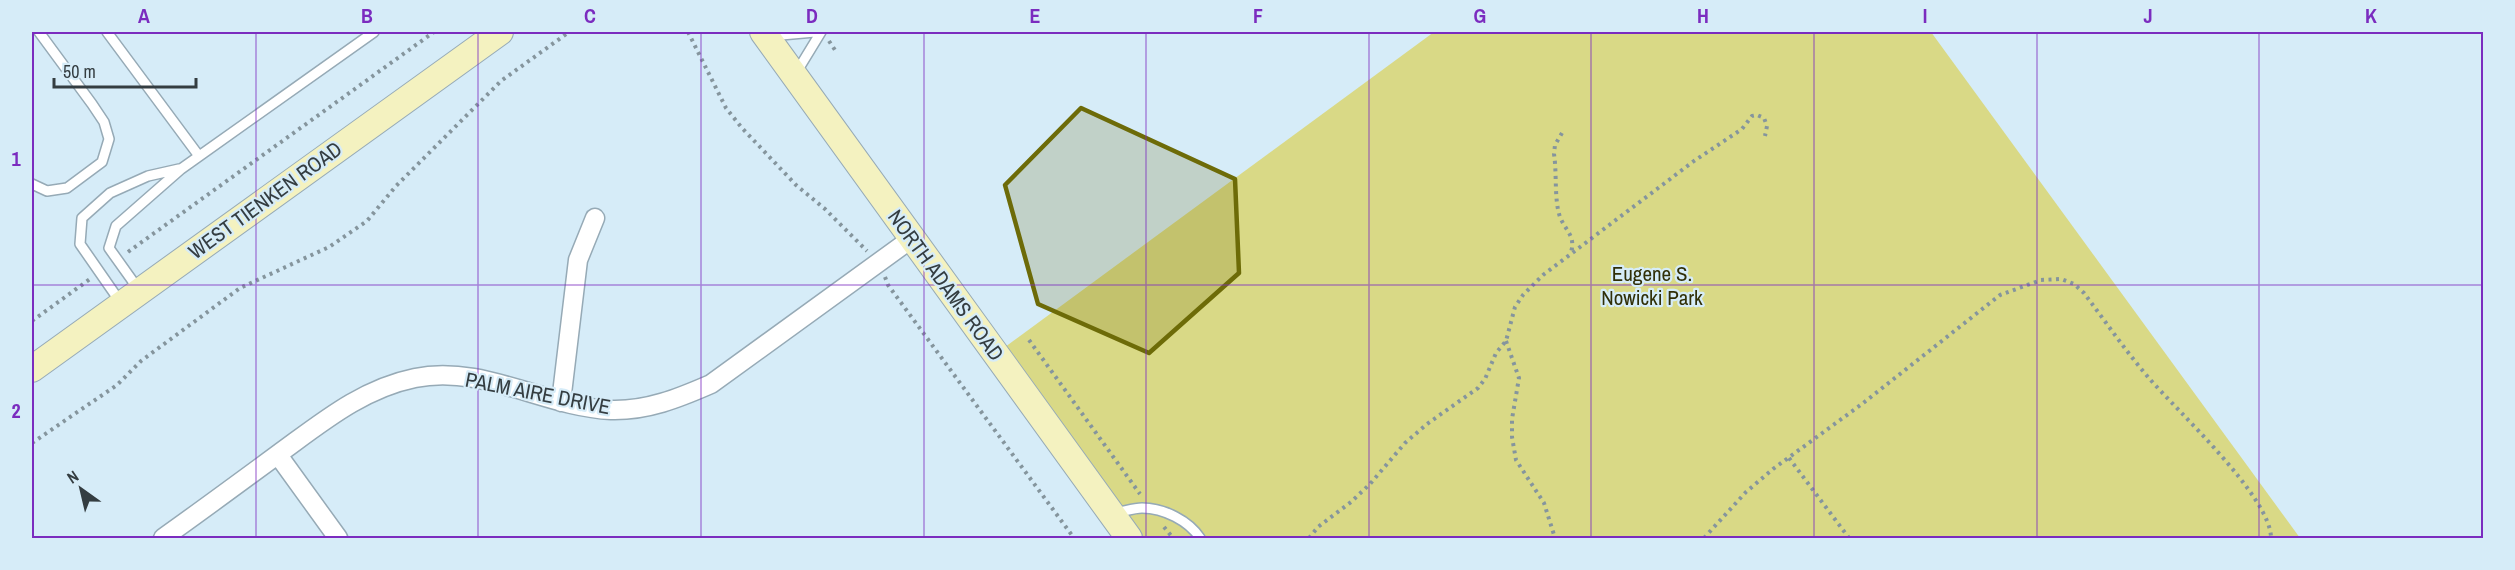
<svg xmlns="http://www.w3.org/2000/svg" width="2515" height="570" font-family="'Archivo Narrow',sans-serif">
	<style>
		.green { fill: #d9d986 }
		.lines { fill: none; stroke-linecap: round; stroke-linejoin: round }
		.lane-casing { stroke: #96aab6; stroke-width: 12 }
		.street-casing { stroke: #96aab6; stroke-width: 21 }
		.secondary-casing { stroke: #96aab6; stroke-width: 28 }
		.path { stroke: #85959d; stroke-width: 4; stroke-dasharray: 3 4.5; stroke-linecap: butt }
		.lane { stroke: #fff; stroke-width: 9 }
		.street { stroke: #fff; stroke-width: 18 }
		.secondary { stroke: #f4f2c0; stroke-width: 26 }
		.marked { fill: #6d6b08; fill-opacity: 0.2; stroke: #6d6b08; stroke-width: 4.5; stroke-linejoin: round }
		.grid { fill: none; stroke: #7b2cbf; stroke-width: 1.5; stroke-opacity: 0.55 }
		.labels { text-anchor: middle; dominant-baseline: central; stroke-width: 4.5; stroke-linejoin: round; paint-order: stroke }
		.street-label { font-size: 21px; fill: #343d41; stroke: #d6ecf8 }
		.park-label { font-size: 21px; fill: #302f07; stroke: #d6ecf8 }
		.neatline { fill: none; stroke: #7b2cbf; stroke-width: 2 }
		.grid-label { font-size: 20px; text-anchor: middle; font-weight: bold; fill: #7b2cbf }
	</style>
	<rect width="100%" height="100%" fill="#d6ecf8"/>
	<!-- green -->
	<path class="green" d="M1434,32H1931L2300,538H1144L1005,347Z"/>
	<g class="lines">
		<defs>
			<path id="lane" d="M107,32L199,156
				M770,36L815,32
				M796,73L821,32
				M32,184L47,191L67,188L102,162L109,139L104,122L92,104L39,32
				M139,290L109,248L116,226L181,169L374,32
				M121,303L80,244L82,218L110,193L148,176L179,169
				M1114,513C1123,512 1133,508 1142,508C1164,508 1189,521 1200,538"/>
			<path id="street" d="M561,402L578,260L595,218
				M278,455L338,538
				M163,538C201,511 239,483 277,455C320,424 361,389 415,378C482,364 545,407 611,410C647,411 679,398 711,384L911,239"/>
			<path id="secondary" d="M763,32L1129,538
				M32,369L500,32"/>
		</defs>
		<!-- lane casing -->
		<use href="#lane" class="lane-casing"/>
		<!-- street casing -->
		<use href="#street" class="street-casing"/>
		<!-- secondary casing -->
		<use href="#secondary" class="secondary-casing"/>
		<!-- path -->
		<path class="path" d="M688,32L726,108L742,128L796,185L825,209L867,251
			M829,41L835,50
			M1562,133L1555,145L1554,154C1557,173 1554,200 1560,217C1565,230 1576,236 1571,252
			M128,252L434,32
			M885,277L888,285L1074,538
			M32,321L90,279
			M1029,340L1140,494
			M1506,341L1519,378L1512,419V437L1516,460L1544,503L1555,538
			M32,443L117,385L141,361L240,288L329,247L367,221L396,186L501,81L569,32
			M1789,458L1849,538
			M1164,527L1173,538
			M1276,538H1310
			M1309,538L1318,527L1351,502L1370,484L1405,443L1427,424L1478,388L1485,379L1496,353L1506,341L1515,307L1523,295L1543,275L1694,161L1742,129L1752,116L1757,115L1764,118L1767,126L1765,136
			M1704,538L1746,492L1773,469L1862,404L2000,295L2041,280L2061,279L2074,284L2084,293C2105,321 2125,350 2148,377C2177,411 2271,497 2271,538"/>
		<!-- lane -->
		<use href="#lane" class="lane"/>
		<!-- street -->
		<use href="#street" class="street"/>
		<!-- secondary -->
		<use href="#secondary" class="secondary"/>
	</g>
	<!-- marked area -->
	<path class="marked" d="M1081,108L1235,179L1239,273L1149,353L1038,304L1005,185Z"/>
	<!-- grid -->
	<path class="grid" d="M256,32V538M478,32V538M701,32V538M924,32V538M1146,32V538M1369,32V538M1591,32V538M1814,32V538M2037,32V538M2259,32V538M32,285H2484"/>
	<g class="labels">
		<!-- street labels -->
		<g class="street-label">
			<text transform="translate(265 200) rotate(-36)">WEST TIENKEN ROAD</text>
			<text transform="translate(946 285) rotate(54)">NORTH ADAMS ROAD</text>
			<text transform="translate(538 393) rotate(11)">PALM AIRE DRIVE</text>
		</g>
		<!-- park labels -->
		<g class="park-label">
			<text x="1652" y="273">Eugene S.<tspan x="1652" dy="24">Nowicki Park</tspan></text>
		</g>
	</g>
	<!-- border -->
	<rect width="2515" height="570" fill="none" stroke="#d6ecf8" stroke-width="66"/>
	<!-- north arrow -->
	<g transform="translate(81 489) rotate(326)" stroke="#d6ecf8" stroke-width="4.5" paint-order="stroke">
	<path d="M0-4.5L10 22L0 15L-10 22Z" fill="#343d41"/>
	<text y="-9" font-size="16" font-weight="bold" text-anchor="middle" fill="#343d41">N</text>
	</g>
	<!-- scale -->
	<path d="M54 78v9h142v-9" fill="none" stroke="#343d41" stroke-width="3"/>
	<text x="63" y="78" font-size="18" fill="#343d41" stroke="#d6ecf8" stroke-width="4.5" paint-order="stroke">50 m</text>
	<rect x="33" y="33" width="2449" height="504" class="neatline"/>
	<g class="grid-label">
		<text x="144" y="23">A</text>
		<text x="367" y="23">B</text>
		<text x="590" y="23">C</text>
		<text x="812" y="23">D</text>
		<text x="1035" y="23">E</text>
		<text x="1258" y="23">F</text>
		<text x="1480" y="23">G</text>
		<text x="1703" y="23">H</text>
		<text x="1925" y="23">I</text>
		<text x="2148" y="23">J</text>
		<text x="2371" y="23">K</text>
		<text x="16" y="166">1</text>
		<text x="16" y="418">2</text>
	</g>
</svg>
